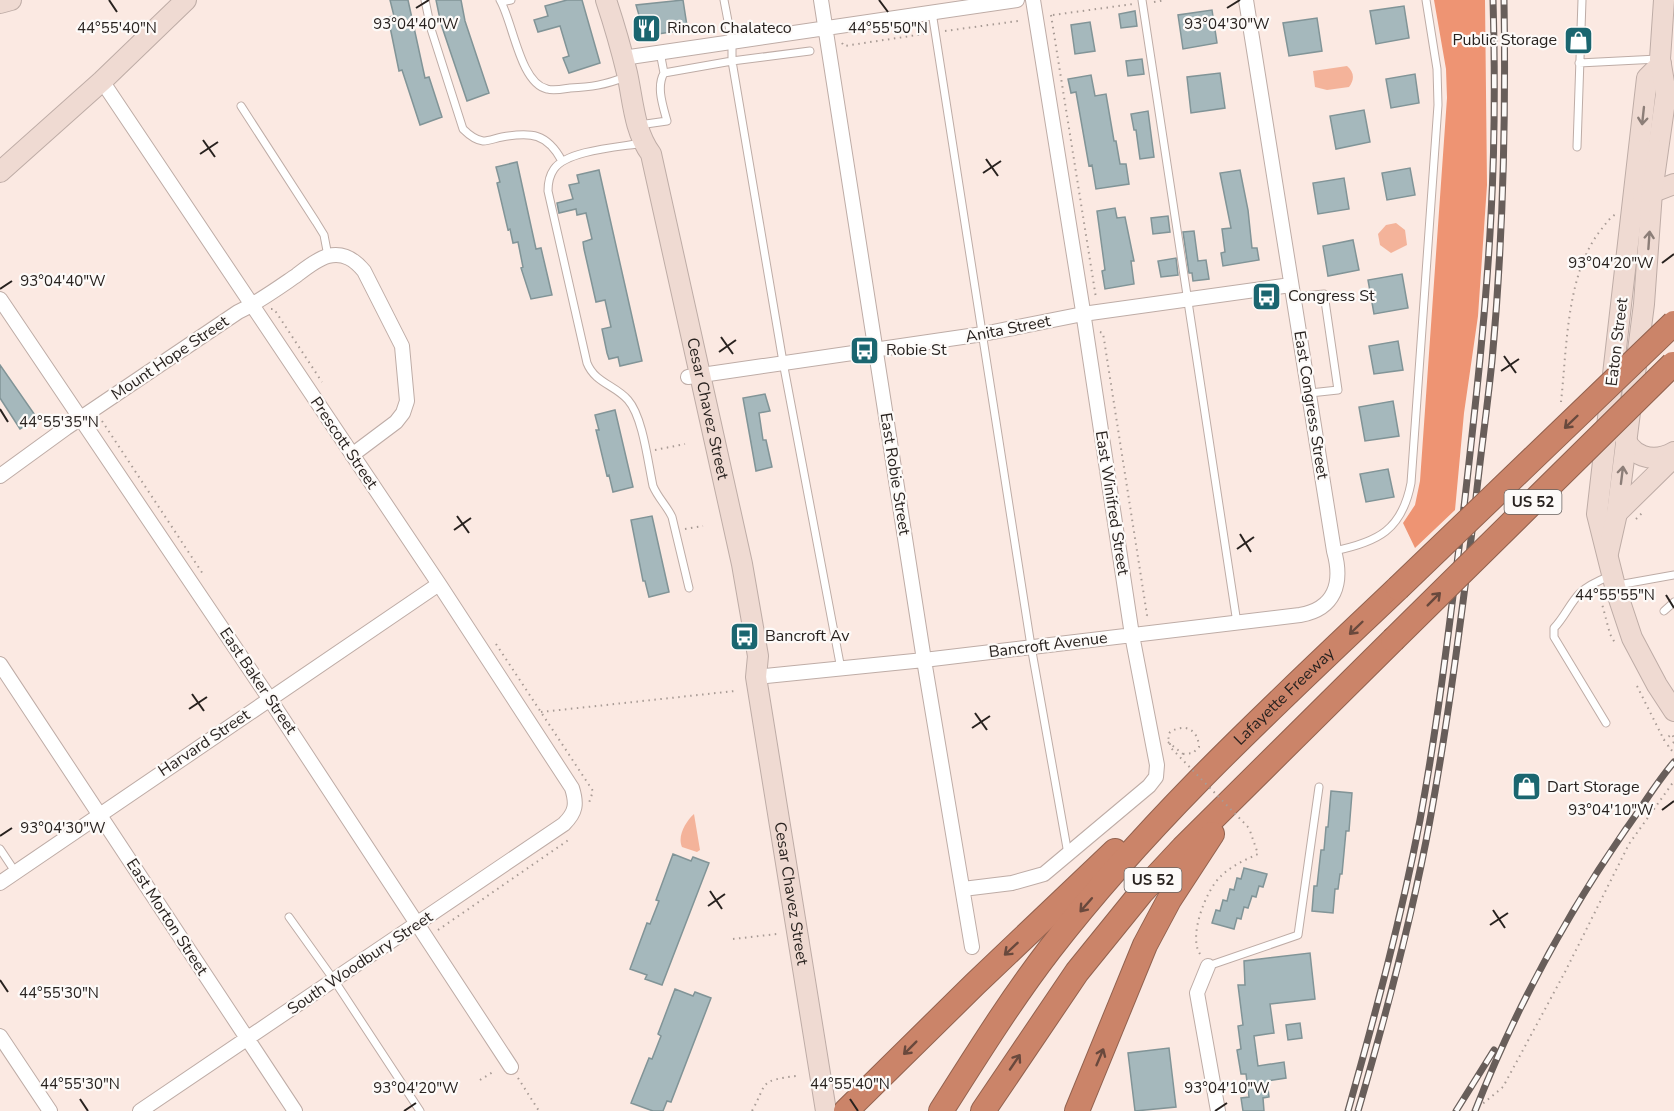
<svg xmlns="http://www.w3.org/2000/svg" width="1674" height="1111" font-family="'Nunito Sans',sans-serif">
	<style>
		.green { fill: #f4b39a }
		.forest { fill: #ee9473 }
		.building { fill: #a5b8bc; stroke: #819497; stroke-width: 1.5 }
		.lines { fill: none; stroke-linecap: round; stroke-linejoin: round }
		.lane-casing { stroke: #beaca6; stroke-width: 9 }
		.street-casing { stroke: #beaca6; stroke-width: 16 }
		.secondary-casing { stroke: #beaca6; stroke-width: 22 }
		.highway-casing { stroke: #92624f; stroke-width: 26 }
		.path { stroke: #a89b95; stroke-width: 2; stroke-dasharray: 1.5 4.5; stroke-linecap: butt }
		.lane { stroke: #fff; stroke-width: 7 }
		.street { stroke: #fff; stroke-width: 14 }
		.secondary { stroke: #efdad2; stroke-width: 20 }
		.highway { stroke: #cb8469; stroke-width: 24 }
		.rail-casing { stroke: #685e5a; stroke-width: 7 }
		.rail { stroke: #fdfaf8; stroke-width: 4.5; stroke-dasharray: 14; stroke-linecap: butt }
		.highway-bridge-casing { stroke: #92624f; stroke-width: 26; stroke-linecap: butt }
		.path-bridge { stroke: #a89b95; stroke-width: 2; stroke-dasharray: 1.5 4.5; stroke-linecap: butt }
		.highway-bridge { stroke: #cb8469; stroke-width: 24 }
		.oneway { stroke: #8c7e78 }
		.oneway2 { stroke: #69493d }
		.ticks { fill: none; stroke: #28221f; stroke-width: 2 }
		.labels { text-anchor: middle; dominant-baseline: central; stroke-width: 4.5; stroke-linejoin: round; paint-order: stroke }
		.shield { fill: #fdfaf8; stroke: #686360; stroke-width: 1.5 }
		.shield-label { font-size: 15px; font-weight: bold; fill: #28221f }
		.poi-label { font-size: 16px; fill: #28221f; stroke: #fdfaf8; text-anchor: start }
		.street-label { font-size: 16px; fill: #28221f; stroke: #fdfaf8 }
		.ticks-label { font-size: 15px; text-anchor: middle; fill: #28221f; stroke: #fdfaf8; stroke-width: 4.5; stroke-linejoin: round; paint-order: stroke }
	</style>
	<rect width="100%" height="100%" fill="#fbe9e2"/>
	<!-- green -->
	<path class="green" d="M1347,66C1354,72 1355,79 1349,87L1327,90L1315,87L1313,71Z
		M1396,223L1405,230L1407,245L1391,253L1380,245L1378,234L1386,225Z
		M694,814L700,850L697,852L682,847C677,836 686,821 694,814Z"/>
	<!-- forest -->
	<path class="forest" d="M1434,0H1485L1487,185L1478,316L1464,413L1455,510L1415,548L1403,523L1415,505L1420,481L1447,98L1446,69Z"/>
	<!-- building -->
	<path class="building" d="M390,0H408L425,78L429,77L442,117L420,125L402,70L399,71L388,17L394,16Z
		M436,0H461L465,21L489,93L467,101L441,24Z
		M567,0H582L600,63L569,73L563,58L569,56L560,26L538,32L534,20L548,16L545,6Z
		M683,0L687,26H684V30L645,36L636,5Z
		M1404,6L1409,38L1376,44L1370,11Z
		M1212,10L1217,43L1183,49L1178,15Z
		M1135,11L1137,26L1121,28L1119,14Z
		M1317,18L1322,51L1289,56L1283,23Z
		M1090,22L1095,51L1075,54L1071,25Z
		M1142,59L1144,74L1128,76L1126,61Z
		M1220,73L1225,108L1191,113L1187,77Z
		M1415,74L1419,103L1391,108L1386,79Z
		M1091,75L1095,96L1106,94L1114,141H1116L1120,164H1126L1129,184L1096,189L1092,165L1089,166L1076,92L1071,93L1068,79Z
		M1364,110L1370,142L1336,149L1330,116Z
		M1148,111L1154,157L1140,159L1136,130H1134L1131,114Z
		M517,162L536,249L541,248L552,295L531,299L521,268L523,267L518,242L513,243L510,229L508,230L497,183L500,182L496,167Z
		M1410,168L1415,195L1387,200L1382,173Z
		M599,170L642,361L620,366L618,357L609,359L607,353L602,329L611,327L605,300L596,302L584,249L583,242L592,239L586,213L577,215L576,209L559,213L557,203L573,199L569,185L579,183L577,175Z
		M1240,170L1248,210L1252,248H1257L1259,260L1223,266L1221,253L1225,252L1222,229L1231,228L1220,173Z
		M1344,178L1349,209L1318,214L1313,183Z
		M1115,208L1117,218L1125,217L1134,261H1131L1134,284L1105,289L1102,271L1105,270L1097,211Z
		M1168,216L1170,232L1153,234L1151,218Z
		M1194,231L1198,261L1206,260L1209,279L1193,281L1192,273H1189L1183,232Z
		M1353,240L1359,270L1328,276L1323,246Z
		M1176,258L1178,275L1161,277L1158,261Z
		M1402,274L1408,308L1374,314L1368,280Z
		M1398,341L1403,370L1374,374L1369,346Z
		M0,365L37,418L20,429L0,398Z
		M765,394L770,411L759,413L763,440H766L772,467L756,471L743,398Z
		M1393,401L1399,436L1365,441L1359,407Z
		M615,410L633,487L613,492L609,475L607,476L596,430H599L595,415Z
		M1388,469L1394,497L1366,502L1360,474Z
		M652,516L669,592L649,597L645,581H643L631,520Z
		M1331,791L1352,793L1349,831H1346L1342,874H1340L1338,889H1335L1333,913L1312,911L1314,886H1317L1321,850H1324L1326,827H1328Z
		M673,854L691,861L693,857L709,863L662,985L645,979L647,975L630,969L647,923L650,924L659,901L656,900Z
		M1244,868L1267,874L1263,887L1259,886L1256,897L1252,896L1248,908L1244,907L1241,919L1237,918L1234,929L1212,923L1216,910L1220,911L1223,900L1227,901L1230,889L1234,890L1237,878L1241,879Z
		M1310,953L1315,999L1270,1004L1274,1033L1254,1036L1258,1066L1284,1062L1286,1078L1267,1081L1269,1097L1263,1098L1264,1111H1243L1241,1098L1249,1097L1246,1074H1241L1237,1050L1241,1049L1238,1026L1243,1025L1238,985H1245L1244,961Z
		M675,989L693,996L695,992L711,998L671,1102L667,1101L663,1111H653L631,1103L649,1058L652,1059L661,1036L658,1034Z
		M1300,1023L1302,1038L1288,1040L1286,1025Z
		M1169,1048L1176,1107L1135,1111L1128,1053Z"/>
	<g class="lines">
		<defs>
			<path id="lane" d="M425,0L431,29L463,129C468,134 475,140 483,141C489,141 496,138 502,137C531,132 547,133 562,161
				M500,0C513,22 520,83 547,89C554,91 563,89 570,88C591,87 605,85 625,77
				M724,0L732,42V61L783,362L841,669
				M1142,0L1237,623
				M502,2L511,0
				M932,12L1031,646L1068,854
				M660,52L664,73
				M1579,63L1658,59
				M241,106L316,222L324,235L328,256
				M639,125L667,121C663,106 656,87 664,73L732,61L810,51
				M643,143C621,147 567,150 554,169C549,176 548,183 548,191L587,363C595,383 615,385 628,400C643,417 648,463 653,486C658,498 667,506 672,517L689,588
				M1577,147L1582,0
				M1293,297L1324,294L1338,390L1310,393
				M1334,551C1378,542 1402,530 1411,483L1438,105L1437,69L1426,0
				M1618,585L1674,575
				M1664,611L1674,602
				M1606,723L1554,637V628C1564,618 1570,603 1580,593C1588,585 1600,580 1610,576
				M0,849L16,873
				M289,917L334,980L420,1111
				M1208,966L1298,935L1319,787"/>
			<path id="street" d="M821,0L924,660L972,947
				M623,58L1017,0
				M102,81L439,584L572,788C577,804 576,812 564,824L140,1111
				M0,299L269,698L511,1067
				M688,377L983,334L1083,314L1291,285
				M0,476L66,428L238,312C259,302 278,288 297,275C306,268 317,259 328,256C344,252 355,260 364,271L402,346L407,401L403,413L396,422L352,455
				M0,664L295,1111
				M756,677L924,660L1300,615C1335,609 1343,583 1334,551L1246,0
				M0,883L439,584
				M963,889L1012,883L1044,874L1149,786L1156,777L1157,765L1132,635L1082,305L1033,0
				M1208,966L1197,993L1218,1111
				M0,1036L50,1111"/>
			<g id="secondary">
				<path id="s1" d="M606,0C614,24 621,48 627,73C633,100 634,131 651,154L742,564L758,656L756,677L826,1111"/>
				<path d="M0,3L11,0"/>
				<path d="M1661,64L1647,78L1597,514L1616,590L1632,638L1657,685L1674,711"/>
				<path d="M0,172L102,81L186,0"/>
				<path d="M1643,196L1674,184"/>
				<path d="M1623,432C1629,457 1653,464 1674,452"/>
				<path d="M1617,513L1674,457"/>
				<path d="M1608,553L1617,513L1644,304L1652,192L1666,94L1660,59L1664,0"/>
			</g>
			<g id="highway">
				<path d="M846,1111L975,984L1115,851"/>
				<path id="s2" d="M941,1111C976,1056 1010,1001 1050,949C1152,817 1277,703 1398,588"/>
				<path d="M983,1111L1077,972L1141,893L1183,848L1393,640"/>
				<path d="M1077,1111L1145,945L1169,900L1212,834"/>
			</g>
		</defs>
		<!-- lane casing -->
		<use href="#lane" class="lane-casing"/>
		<!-- street casing -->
		<use href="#street" class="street-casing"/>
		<!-- secondary casing -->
		<use href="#secondary" class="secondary-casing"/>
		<!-- highway casing -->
		<use href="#highway" class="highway-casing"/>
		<!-- path -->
		<path class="path" d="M1154,2L1165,0
			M1051,15L1096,298
			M1053,15L1133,4
			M945,31L1018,21L1021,18
			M842,43L844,46L924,34
			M271,309H274L322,382
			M1100,332L1103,333L1147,615L1145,618
			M1561,402C1567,348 1566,275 1600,231C1605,225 1609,218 1616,214
			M102,421L203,574
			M655,450L685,444
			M1636,519L1644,511
			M685,529L703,526
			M1601,600L1610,634L1615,643
			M496,644L593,791L589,803
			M1637,686L1664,740L1672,734L1674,738
			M541,712L735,691
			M1168,742L1183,754
			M1674,742L1668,746L1674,753
			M438,930L567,841L570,837
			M733,939L777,934
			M1200,954C1188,936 1206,890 1221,876C1231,866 1245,860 1258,854L1249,828
			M518,1078L539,1111
			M480,1080L493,1072
			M752,1111C768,1082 758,1081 796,1076
			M1474,1111L1503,1087L1565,972L1629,844L1674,781"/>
		<!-- lane -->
		<use href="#lane" class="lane"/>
		<!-- street -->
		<use href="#street" class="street"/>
		<!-- secondary -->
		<use href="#secondary" class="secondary"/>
		<!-- highway -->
		<use href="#highway" class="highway"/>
		<defs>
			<path id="rail" d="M1348,1111C1375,1015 1401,919 1420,820C1439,717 1451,612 1464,507C1475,410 1486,313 1491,215C1495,143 1495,71 1493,0
				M1358,1111C1386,1015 1412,919 1430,820C1449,716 1462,612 1475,507C1480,459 1487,410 1492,361C1503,241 1506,121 1504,0
				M1456,1111L1494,1050
				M1475,1111C1514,1012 1565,917 1626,829C1642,807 1656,783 1674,762"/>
		</defs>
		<!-- rail casing -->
		<use href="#rail" class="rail-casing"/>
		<!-- rail -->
		<use href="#rail" class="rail"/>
		<defs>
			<path id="highway-bridge" d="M1398,588L1674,323
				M1393,640L1673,364"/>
		</defs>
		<!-- highway-bridge casing -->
		<use href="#highway-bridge" class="highway-bridge-casing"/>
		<!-- path-bridge -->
		<path class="path-bridge" d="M1183,754L1193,753L1199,747C1198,729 1185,723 1170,732L1168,736L1171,748L1249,828"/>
		<!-- highway-bridge -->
		<use href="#highway-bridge" class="highway-bridge"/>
	</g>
	<!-- one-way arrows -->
	<defs><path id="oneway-shaft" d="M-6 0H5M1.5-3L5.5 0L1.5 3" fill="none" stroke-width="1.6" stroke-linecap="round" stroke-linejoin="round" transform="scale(1.5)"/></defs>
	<g class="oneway">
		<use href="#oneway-shaft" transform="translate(1643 116) rotate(96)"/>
		<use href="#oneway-shaft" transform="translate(1649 240) rotate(-86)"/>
		<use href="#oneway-shaft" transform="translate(1622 475) rotate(-83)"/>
	</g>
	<g class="oneway2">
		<use href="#oneway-shaft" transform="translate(1571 422) rotate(136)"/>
		<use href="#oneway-shaft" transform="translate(1434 599) rotate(-45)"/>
		<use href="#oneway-shaft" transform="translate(1356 628) rotate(136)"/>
		<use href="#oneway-shaft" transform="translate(1086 905) rotate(131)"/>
		<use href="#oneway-shaft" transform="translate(1011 949) rotate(137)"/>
		<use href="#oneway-shaft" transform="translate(910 1048) rotate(135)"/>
		<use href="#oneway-shaft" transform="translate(1100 1057) rotate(-67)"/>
		<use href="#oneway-shaft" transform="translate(1015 1062) rotate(-56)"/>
	</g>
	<!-- ticks -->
	<path class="ticks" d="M109,0L117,12M879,0L888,12M416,8L429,0M1227,8L1240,0M203,140L215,157M200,154L218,142M986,159L998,176M983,173L1001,161M1662,263L1674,254M0,289L12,281M721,337L733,354M719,352L736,340M1504,356L1516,373M1501,371L1519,359M0,409L8,422M457,516L469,533M454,530L471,518M1240,534L1251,552M1237,549L1254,537M1666,595L1674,608M192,694L204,711M189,709L207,697M975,713L987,730M972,728L990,716M1662,810L1674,801M0,836L12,828M710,891L722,909M708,906L725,894M1493,910L1505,928M1490,925L1508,913M0,980L8,992M80,1099L88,1111M850,1099L858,1111M404,1111L416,1103M1215,1111L1227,1103"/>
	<!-- icons -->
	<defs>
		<symbol id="restaurant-square" viewBox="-11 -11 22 22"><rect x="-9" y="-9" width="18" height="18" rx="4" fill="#1b6670" stroke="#fdfaf8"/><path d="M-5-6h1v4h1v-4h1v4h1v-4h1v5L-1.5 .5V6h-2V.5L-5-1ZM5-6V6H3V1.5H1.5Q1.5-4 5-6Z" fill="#fff"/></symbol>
		<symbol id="shop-square" viewBox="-11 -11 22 22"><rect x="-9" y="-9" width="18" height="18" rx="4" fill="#1b6670" stroke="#fdfaf8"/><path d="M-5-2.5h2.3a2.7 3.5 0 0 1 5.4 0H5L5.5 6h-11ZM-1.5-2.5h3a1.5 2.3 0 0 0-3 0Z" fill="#fff"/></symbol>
		<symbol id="bus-square" viewBox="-11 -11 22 22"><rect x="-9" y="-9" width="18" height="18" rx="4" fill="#1b6670" stroke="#fdfaf8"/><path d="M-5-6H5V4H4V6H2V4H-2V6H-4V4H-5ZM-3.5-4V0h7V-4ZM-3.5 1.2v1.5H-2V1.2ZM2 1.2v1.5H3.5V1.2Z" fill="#fff"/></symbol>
	</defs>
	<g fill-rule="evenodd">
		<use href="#restaurant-square" x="630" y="12" width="33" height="33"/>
		<use href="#shop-square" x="1562" y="24" width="33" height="33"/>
		<use href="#bus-square" x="1250" y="280" width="33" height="33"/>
		<use href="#bus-square" x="848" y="334" width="33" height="33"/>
		<use href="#bus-square" x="728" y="620" width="33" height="33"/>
		<use href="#shop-square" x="1510" y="770" width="33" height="33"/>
	</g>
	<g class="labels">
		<!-- shield labels -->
		<g class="shield">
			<rect x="1504.5" y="490" width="57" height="24" rx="4.5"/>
			<rect x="1124.5" y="868" width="57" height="24" rx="4.5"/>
		</g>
		<g class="shield-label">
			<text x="1533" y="502">US 52</text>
			<text x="1153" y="880">US 52</text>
		</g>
		<!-- poi labels -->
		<g class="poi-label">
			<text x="667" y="28">Rincon Chalateco</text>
			<text x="1557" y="40" text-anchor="end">Public Storage</text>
			<text x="1288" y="296">Congress St</text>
			<text x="886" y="350">Robie St</text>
			<text x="765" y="636">Bancroft Av</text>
			<text x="1547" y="787">Dart Storage</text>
		</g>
		<!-- street labels -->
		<g class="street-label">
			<text transform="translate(1008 329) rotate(-11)">Anita Street</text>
			<text transform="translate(1617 342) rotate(-83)">Eaton Street</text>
			<text transform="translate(170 358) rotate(-34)">Mount Hope Street</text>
			<text transform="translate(1311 405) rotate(81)">East Congress Street</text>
			<text stroke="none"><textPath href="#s1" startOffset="422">Cesar Chavez Street</textPath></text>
			<text transform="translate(344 443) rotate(56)">Prescott Street</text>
			<text transform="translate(895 474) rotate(81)">East Robie Street</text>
			<text transform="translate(1112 503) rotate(81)">East Winifred Street</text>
			<text transform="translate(1048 645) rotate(-7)">Bancroft Avenue</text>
			<text transform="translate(258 681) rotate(56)">East Baker Street</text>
			<text stroke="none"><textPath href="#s2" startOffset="540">Lafayette Freeway</textPath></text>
			<text transform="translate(204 743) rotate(-34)">Harvard Street</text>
			<text stroke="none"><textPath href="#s1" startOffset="915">Cesar Chavez Street</textPath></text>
			<text transform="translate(167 917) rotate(57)">East Morton Street</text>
			<text transform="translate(360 963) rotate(-34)">South Woodbury Street</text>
		</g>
	</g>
	<g class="ticks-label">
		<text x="416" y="29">93°04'40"W</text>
		<text x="1227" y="29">93°04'30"W</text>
		<text x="888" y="33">44°55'50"N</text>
		<text x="117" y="33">44°55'40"N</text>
		<text x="1611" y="268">93°04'20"W</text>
		<text x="63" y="286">93°04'40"W</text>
		<text x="59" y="427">44°55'35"N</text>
		<text x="1615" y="600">44°55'55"N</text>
		<text x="1611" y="815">93°04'10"W</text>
		<text x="63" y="833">93°04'30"W</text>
		<text x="59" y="998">44°55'30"N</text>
		<text x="80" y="1089">44°55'30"N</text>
		<text x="850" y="1089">44°55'40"N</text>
		<text x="416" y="1093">93°04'20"W</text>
		<text x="1227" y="1093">93°04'10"W</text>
	</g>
</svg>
